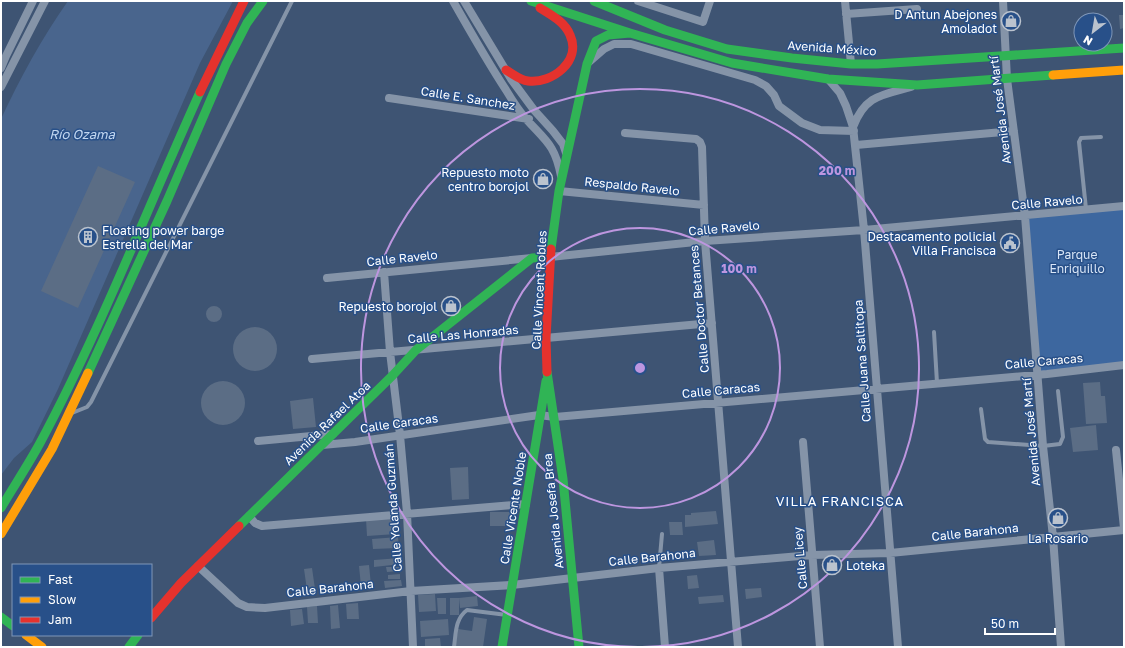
<svg xmlns="http://www.w3.org/2000/svg" width="1125" height="648" font-family="'Golos Text',sans-serif">
	<style>
		.green { fill: #3d679f }
		.water { fill: #49658d }
		.building { fill: #5b6d85 }
		.lines { fill: none; stroke-linecap: round; stroke-linejoin: round }
		.lane { stroke: #8594a8; stroke-width: 4 }
		.street { stroke: #8594a8; stroke-width: 8 }
		.fast { stroke: #30b455; stroke-width: 9 }
		.slow { stroke: #ff9f0a; stroke-width: 9 }
		.jam { stroke: #e5322d; stroke-width: 9 }
		.ring { fill: none; stroke: #bd96df; stroke-width: 2 }
		.labels { text-anchor: middle; dominant-baseline: central; stroke-width: 3; stroke-linejoin: round; paint-order: stroke }
		.poi-label { font-size: 12px; fill: #fff; stroke: #285089; text-anchor: end }
		.street-label { font-size: 12px; fill: #fff; stroke: #285089 }
		.park-label { font-size: 12px; fill: #d9e6f7; stroke: #285089 }
		.water-label { font-size: 13px; font-style: italic; fill: #c1d6f0; stroke: #285089 }
		.neighbourhood-label { font-size: 13px; letter-spacing: 1px; fill: #fff; stroke: #285089 }
		.centre { fill: #bd96df; stroke: #285089; stroke-width: 2 }
		.ring-label { font-size: 12px; text-anchor: middle; font-weight: bold; fill: #bd96df; stroke: #285089; stroke-width: 3; stroke-linejoin: round; paint-order: stroke }
	</style>
	<rect width="100%" height="100%" fill="#3e5473"/>
	<!-- green -->
	<path class="green" d="M1124,206V365L1038,374L1025,216Z"/>
	<!-- water -->
	<path class="water" d="M68,1H233L200,63L58,389L32,442L14,458L1,475V119C20,78 42,38 68,1Z"/>
	<!-- building -->
	<path class="building" d="M1119,15H1124V28L1120,29Z
		M98,166L135,182L78,308L41,291Z
		M206 314a8 8 0 1 1 16 0a8 8 0 1 1-16 0Z
		M233 349a22 22 0 1 1 44 0a22 22 0 1 1-44 0Z
		M201 403a22 22 0 1 1 44 0a22 22 0 1 1-44 0Z
		M1100,382L1101,396H1105L1107,423L1086,424L1083,383Z
		M313,398L316,427L293,429L290,401Z
		M1096,425L1098,450L1073,452L1070,428Z
		M468,467L469,499L452,500L450,468Z
		M716,511L718,524L685,527V515H691V513Z
		M490,512H511L507,526H490Z
		M395,518L396,534L367,536L366,519Z
		M669,522H682L683,535H670Z
		M398,537L399,548L373,549L372,539Z
		M714,540L716,555L699,556L697,542Z
		M400,558L401,564L374,567V560Z
		M369,565L371,585L361,586L359,566Z
		M386,567H400V571L387,572Z
		M312,568L315,589L307,590L304,569Z
		M400,574V579H388V575Z
		M697,575L699,588L688,589L687,576Z
		M401,580L402,586L385,588L384,581Z
		M761,588L762,597L746,599L745,589Z
		M435,594L436,611L419,612L418,595Z
		M723,595L724,602L699,604L698,597Z
		M477,596L478,606L460,608L459,598Z
		M437,598H446V614H438Z
		M450,598H459V615H450Z
		M358,603L359,619H347L346,604Z
		M338,605L340,628L331,629L330,606Z
		M317,606L318,623H308L307,607Z
		M302,609L304,624L291,626L290,610Z
		M474,617L487,619L483,647H455L458,629L472,631Z
		M448,619L449,635L421,637L420,621Z
		M440,638L441,647H425V639Z"/>
	<g class="lines">
		<!-- lane -->
		<path class="lane" d="M1086,209L1079,142L1081,138L1101,137
			M934,332L937,383
			M981,409L985,439L988,442L1043,446L1060,444L1063,437L1058,391
			M72,413L87,407L91,402L292,1
			M659,568L662,534
			M454,647C456,633 455,619 467,610L507,615"/>
		<!-- street -->
		<path class="street" d="M453,1C470,31 487,61 506,90C512,100 519,111 527,120C546,141 555,145 561,176
			M464,1L511,79L534,110L553,131L563,144L566,153
			M638,1L703,22L710,1
			M845,1L851,64
			M1003,1L1007,79L1025,216L1043,446L1053,537L1061,647
			M846,14L917,9
			M589,62L604,49L614,44H631L755,80L766,86L774,95L779,106L802,123L820,130L854,131
			M1,68L6,56L33,1
			M828,79L840,93L846,106L853,127L864,230L898,647
			M1,87L45,1
			M389,98L529,119
			M853,127C865,95 882,95 911,87
			M625,133L696,139L700,142L702,147L705,241L738,647
			M856,145L1014,131
			M559,191L704,205
			M550,257L705,241L864,230L1124,206
			M384,272L390,352L400,435L407,513L413,647
			M327,278L532,258
			M312,359L712,323
			M258,441L333,434
			M803,442L820,647
			M322,445L355,442L539,415L555,417L1047,374L1124,365
			M1116,450L1124,528
			M249,516L255,523L262,526L526,504
			M198,566L238,603L247,607L265,608L411,591L512,585L659,568L812,555L890,553L1124,530
			M659,568L665,647"/>
		<!-- fast -->
		<path class="fast" d="M531,1L630,33L732,63L828,79L917,85L1053,75
			M594,1L665,30L727,49L792,58L851,64H877L1124,48
			M551,249L559,191L587,64L596,41L608,35L630,33
			M547,372L563,479L579,647
			M88,373L167,201L226,64L247,23L263,1
			M1,508C14,486 28,465 40,443C101,329 147,209 200,92
			M239,526L393,375L416,350L532,258L550,257
			M1,617L13,626
			M129,647L138,635
			M502,647L546,381"/>
		<!-- slow -->
		<path class="slow" d="M1053,75L1124,70
			M1,534L52,449L88,373
			M26,635L42,647"/>
		<!-- jam -->
		<path class="jam" d="M506,70C513,74 520,80 528,81C552,84 582,61 570,35C565,22 551,15 540,8
			M200,92L244,1
			M547,372L546,338L551,249
			M151,618L181,583L239,526"/>
	</g>
	<!-- distance rings -->
	<g class="ring">
		<circle cx="640" cy="368" r="140"/>
		<path d="M638 647A279 279 0 1 1 642 647"/>
	</g>
	<!-- icons -->
	<defs>
		<symbol id="shop-ring" viewBox="-11 -11 22 22"><circle r="9.5" fill="#285089" stroke="#bbc3ce" stroke-width="1.5"/><path d="M-5-2.5h2.3a2.7 3.5 0 0 1 5.4 0H5L5.5 6h-11ZM-1.5-2.5h3a1.5 2.3 0 0 0-3 0Z" fill="#bbc3ce"/></symbol>
		<symbol id="building-ring" viewBox="-11 -11 22 22"><circle r="9.5" fill="#285089" stroke="#bbc3ce" stroke-width="1.5"/><path d="M-4-6H4V6H1V3H-1V6H-4ZM-2.5-4.3h1.7v1.8h-1.7ZM.8-4.3h1.7v1.8H.8ZM-2.5-1h1.7V.8h-1.7ZM.8-1h1.7V.8H.8Z" fill="#bbc3ce"/></symbol>
		<symbol id="civic-ring" viewBox="-11 -11 22 22"><circle r="9.5" fill="#285089" stroke="#bbc3ce" stroke-width="1.5"/><path d="M-.6-6.5H3V-4.5H.6V-3L4-1V1h2V6H-6V1h2V-1L-.6-3ZM-1.2 2.5V6h2.4V2.5Z" fill="#bbc3ce"/></symbol>
	</defs>
	<g fill-rule="evenodd">
		<use href="#shop-ring" x="1000" y="10" width="22" height="22"/>
		<use href="#shop-ring" x="532" y="168" width="22" height="22"/>
		<use href="#building-ring" x="77" y="226" width="22" height="22"/>
		<use href="#civic-ring" x="999" y="232" width="22" height="22"/>
		<use href="#shop-ring" x="440" y="295" width="22" height="22"/>
		<use href="#shop-ring" x="1047" y="507" width="22" height="22"/>
		<use href="#shop-ring" x="821" y="554" width="22" height="22"/>
	</g>
	<g class="labels">
		<!-- poi labels -->
		<g class="poi-label">
			<text x="997" y="14">D Antun Abejones<tspan x="997" dy="14">Amoladot</tspan></text>
			<text x="529" y="172">Repuesto moto<tspan x="529" dy="14">centro borojol</tspan></text>
			<text x="102" y="230" text-anchor="start">Floating power barge<tspan x="102" dy="14">Estrella del Mar</tspan></text>
			<text x="996" y="236">Destacamento policial<tspan x="996" dy="14">Villa Francisca</tspan></text>
			<text x="437" y="306">Repuesto borojol</text>
			<text x="1058" y="538" text-anchor="middle">La Rosario</text>
			<text x="846" y="565" text-anchor="start">Loteka</text>
		</g>
		<!-- street labels -->
		<g class="street-label">
			<text transform="translate(832 48) rotate(4)">Avenida México</text>
			<text transform="translate(468 98) rotate(9)">Calle E. Sanchez</text>
			<text transform="translate(1000 110) rotate(-97)">Avenida José Martí</text>
			<text transform="translate(632 186) rotate(6)">Respaldo Ravelo</text>
			<text transform="translate(1047 202) rotate(-5)">Calle Ravelo</text>
			<text transform="translate(724 228) rotate(-5)">Calle Ravelo</text>
			<text transform="translate(402 258) rotate(-6)">Calle Ravelo</text>
			<text transform="translate(539 290) rotate(-87)">Calle Vincent Robles</text>
			<text transform="translate(699 309) rotate(-95)">Calle Doctor Betances</text>
			<text transform="translate(463 334) rotate(-5)">Calle Las Honradas</text>
			<text transform="translate(862 361) rotate(-94)">Calle Juana Saltitopa</text>
			<text transform="translate(1044 361) rotate(-5)">Calle Caracas</text>
			<text transform="translate(721 390) rotate(-5)">Calle Caracas</text>
			<text transform="translate(327 423) rotate(-44)">Avenida Rafael Atoa</text>
			<text transform="translate(399 423) rotate(-8)">Calle Caracas</text>
			<text transform="translate(1031 432) rotate(-95)">Avenida José Martí</text>
			<text transform="translate(393 508) rotate(-94)">Calle Yolanda Guzmán</text>
			<text transform="translate(513 508) rotate(-81)">Calle Vicente Noble</text>
			<text transform="translate(553 511) rotate(-96)">Avenida Josefa Brea</text>
			<text transform="translate(975 532) rotate(-6)">Calle Barahona</text>
			<text transform="translate(652 557) rotate(-6)">Calle Barahona</text>
			<text transform="translate(800 558) rotate(-95)">Calle Licey</text>
			<text transform="translate(330 588) rotate(-6)">Calle Barahona</text>
		</g>
		<!-- park labels -->
		<g class="park-label">
			<text x="1077" y="254">Parque<tspan x="1077" dy="14">Enriquillo</tspan></text>
		</g>
		<!-- water labels -->
		<g class="water-label">
			<text x="82" y="134">Río Ozama</text>
		</g>
		<!-- neighbourhood labels -->
		<g class="neighbourhood-label">
			<text x="840" y="501">VILLA FRANCISCA</text>
		</g>
	</g>
	<circle cx="640" cy="368" r="6" class="centre"/>
	<g class="ring-label">
		<text x="837" y="175">200 m</text>
		<text x="739" y="273">100 m</text>
	</g>
	<!-- border -->
	<rect width="1125" height="648" fill="none" stroke="#ffffff" stroke-width="4"/>
	<!-- legend -->
	<rect x="12" y="564" width="140" height="72" fill="#285089" stroke="#7e96b8"/>
	<rect x="20" y="577" width="20" height="6" fill="#30b455" stroke="#7e96b8"/>
	<text x="48" y="584" font-size="12" fill="#ffffff">Fast</text>
	<rect x="20" y="597" width="20" height="6" fill="#ff9f0a" stroke="#7e96b8"/>
	<text x="48" y="604" font-size="12" fill="#ffffff">Slow</text>
	<rect x="20" y="617" width="20" height="6" fill="#e5322d" stroke="#7e96b8"/>
	<text x="48" y="624" font-size="12" fill="#ffffff">Jam</text>
	<!-- north arrow -->
	<g transform="translate(1093 32) rotate(211)"><circle r="19" fill="#285089" stroke="#7e96b8"/>
	<path d="M0-3L7 15L0 10L-7 15Z" fill="#bbc3ce"/>
	<text y="-6" font-size="11" font-weight="bold" text-anchor="middle" fill="#ffffff">N</text>
	</g>
	<!-- scale -->
	<path d="M985 628v6h70v-6" fill="none" stroke="#ffffff" stroke-width="2"/>
	<text x="991" y="628" font-size="12" fill="#ffffff" stroke="#285089" stroke-width="3" paint-order="stroke">50 m</text>
</svg>
